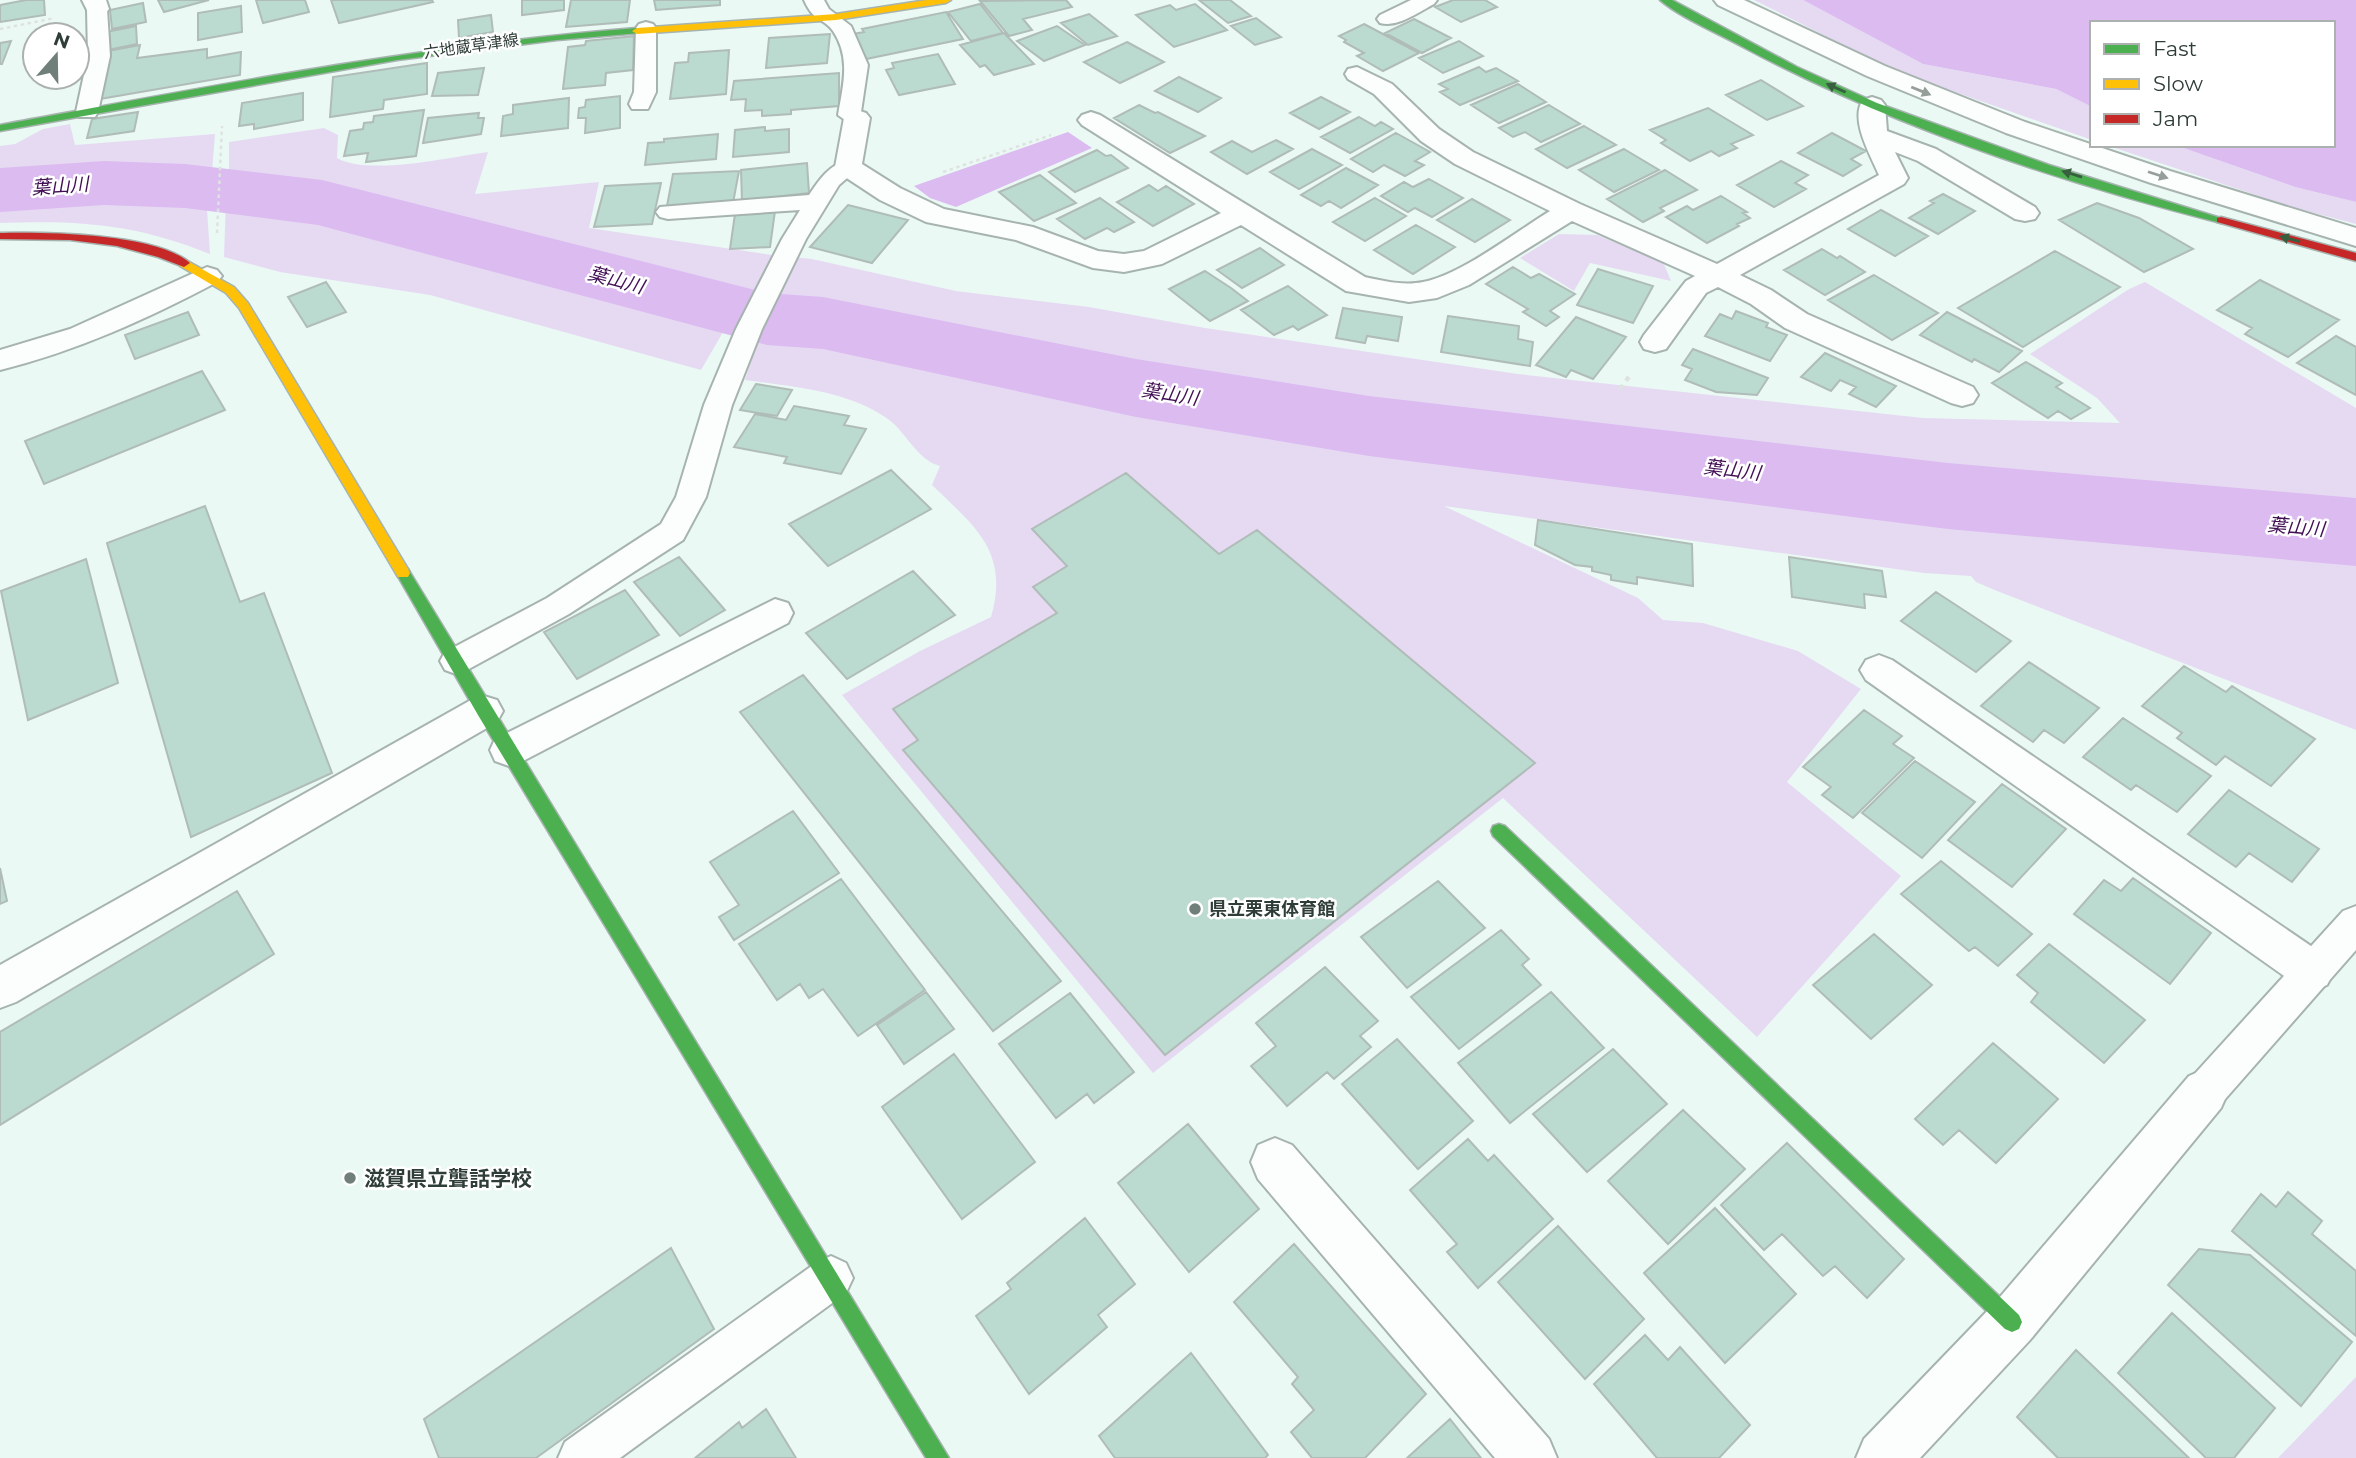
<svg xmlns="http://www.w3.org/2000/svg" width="2356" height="1458" font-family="Montserrat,'Noto Sans JP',sans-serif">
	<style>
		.green { fill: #e6daf3 }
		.water { fill: #dcbbf0 }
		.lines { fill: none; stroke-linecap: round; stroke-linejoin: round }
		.river { fill: #dcbbf0; fill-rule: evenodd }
		.building { fill: #bbdad0; stroke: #b0bcb8; stroke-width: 2 }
		.lane-casing { stroke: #a6b3af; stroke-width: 4 }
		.street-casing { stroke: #a6b3af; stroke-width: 4 }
		.fast-casing { stroke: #a6b3af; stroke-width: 3 }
		.slow-casing { stroke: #a6b3af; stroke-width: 3 }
		.jam-casing { stroke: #a6b3af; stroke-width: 3 }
		.path-far1 { stroke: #dee3e1; stroke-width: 2.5; stroke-dasharray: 3.5 3.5; stroke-linecap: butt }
		.path { stroke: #dee3e1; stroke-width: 4.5; stroke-dasharray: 5 5; stroke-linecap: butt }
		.lane { fill: #fcfefd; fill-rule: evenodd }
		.street { fill: #fcfefd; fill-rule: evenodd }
		.fast { fill: #4caf50; fill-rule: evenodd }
		.slow { fill: #ffc107; fill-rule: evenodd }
		.jam { fill: #c62828; fill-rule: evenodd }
		.oneway { fill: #385f3f }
		.oneway2 { fill: #969e9a }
		.poi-dot { fill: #707f7a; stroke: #fff; stroke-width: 2.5 }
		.labels { text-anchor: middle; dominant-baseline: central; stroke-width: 5; stroke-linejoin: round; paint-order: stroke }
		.far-street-label { font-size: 16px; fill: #2f3d38; stroke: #fff }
		.poi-label { font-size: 18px; font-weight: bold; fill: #2f3d38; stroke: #fff; text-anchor: start }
		.water-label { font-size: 19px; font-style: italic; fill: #420f54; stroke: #fff }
		.near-poi-label { font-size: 21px; font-weight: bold; fill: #2f3d38; stroke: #fff; text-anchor: start }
	</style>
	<rect width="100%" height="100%" fill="#eaf9f4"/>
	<!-- green -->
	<path class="green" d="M1754,0H1803L1923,64L2056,89L2092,107V140L1932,84L1863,55Z
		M70,124L75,145L215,134L212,172L0,174V146L15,144L43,129Z
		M324,128L338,135L337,158C368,176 451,157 488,152L475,194L599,182L589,228L772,255L812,259L956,291L1089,307L1205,328L1518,374L1923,418L2120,423L2097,398L2030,354L2129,289L2145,282L2356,408V509L2223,489L1910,465L1369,401L1038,344L964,336L776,301L744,288L709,287L512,239L389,202L301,182L229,174V142Z
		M2106,145H2175L2295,187L2356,202V224L2295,208Z
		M67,191L206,194L210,254C136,224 80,220 0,223V198Z
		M226,198L365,226L489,264L707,318L712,323L726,327L701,370L430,295L280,272L224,257Z
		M1559,234L1597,235L1663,262L1671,281L1590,263L1574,291L1520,258Z
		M794,333L927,360L1016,384L1338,440L1970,518L2250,537L2356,555V730L1997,591L1976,582L1971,576L1924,573L1444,506L1638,598L1663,620L1703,623L1798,651L1861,689L1787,782L1901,876L1757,1037L1503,798L1153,1073L842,695L920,651L991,617C1010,551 974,526 932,485L940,466C916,460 906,430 885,417C844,390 793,387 745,380L759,336Z
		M2356,1377V1458H2278Z"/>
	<!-- water -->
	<path class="water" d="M1803,0H2356V202L2295,187L2175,145H2333V23H2092V107L2056,89L1923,64Z
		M1068,132L1092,148L956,207L930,198L914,186Z"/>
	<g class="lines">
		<!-- river -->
		<path class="river" d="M104,161L185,164L322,180L767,293L823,297L1136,359L1369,396L1948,463L2356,498V566L1948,529L1369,456L1136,417L823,349L767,345L318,225L185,208L104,205L0,212V168Z"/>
	</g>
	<!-- building -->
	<path class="building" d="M26,0H44L45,15L0,22V5Z
		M158,0H209L164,12Z
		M256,0H305L309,12L263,23Z
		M331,0H432L433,2L339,23Z
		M522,0H564V10L522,15Z
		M571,0H630L627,22L566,27Z
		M654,0H720V5L656,10Z
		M1066,0L1072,7L1023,19L1032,30L1009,36L980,1Z
		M1199,0H1230L1251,16L1228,23Z
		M1453,0H1485L1497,7L1461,22L1435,7Z
		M143,3L146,22L112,29L110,10Z
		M980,4L1003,33L971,41L948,12Z
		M1195,4L1227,30L1174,47L1136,15L1170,5L1176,10Z
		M241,6L242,32L198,40V13Z
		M946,12L963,39L866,59L853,34L864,32L862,29Z
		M1089,14L1117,36L1088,45L1061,23Z
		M491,15L493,32L459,38L458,20Z
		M1256,18L1281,37L1255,45L1231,26Z
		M1414,19L1451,38L1422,53L1385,33Z
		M1364,24L1419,53L1383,71L1357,56L1364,53L1344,42L1346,40L1339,36Z
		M136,26L137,44L108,50L106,32Z
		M1057,26L1085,45L1044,61L1017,41Z
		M1004,33L1034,64L994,75L985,65L980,67L960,45Z
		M830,34L827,63L766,68L769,38Z
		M634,36L633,70L606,73L605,85L563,89L568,47L585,45L586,41Z
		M11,41L2,64H0V43Z
		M1459,41L1483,56L1443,73L1419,58Z
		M1127,42L1164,62L1120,83L1084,62Z
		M140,45L137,58L207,49V58L241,52L240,75L100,99L108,51Z
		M729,50L726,94L670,99L675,63L688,62L689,53Z
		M938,54L955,84L899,95L886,70L894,68L892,63Z
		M427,63V94L384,100L383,109L330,117L333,77Z
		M1479,67L1486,72L1496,68L1518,81L1460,105L1440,92L1448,89L1439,84Z
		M484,68L478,95L432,96L438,73Z
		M839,73V106L791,110V114L762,116V110L745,111L746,99L731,100L734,81Z
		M1179,77L1221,98L1198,112L1155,91Z
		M1761,80L1803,106L1767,120L1726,95Z
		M1518,84L1546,102L1499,123L1471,105Z
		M303,93V120L254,129V124L239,126L242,103Z
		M620,96V128L585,133L586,118H578L579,108L585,107L586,100Z
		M1321,97L1350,112L1319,129L1290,113Z
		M569,98L568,128L501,136L503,116L513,114V105Z
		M1139,105L1155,113L1158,112L1205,136L1170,153L1114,118Z
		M1549,105L1580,124L1541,142L1525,132L1513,137L1499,128Z
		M1708,108L1753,135L1731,144L1737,148L1719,156L1711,151L1690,161L1661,143L1666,140L1650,130Z
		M424,110L416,156L366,162L368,153L344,156L350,131L363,129L364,123L373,122L374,116Z
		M138,112L134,131L87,138L92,119Z
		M479,113L478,118H484L481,134L423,143L428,118Z
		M1359,117L1375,126L1381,122L1393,129L1350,153L1321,137Z
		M1584,126L1616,145L1567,168L1536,149Z
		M765,127V131L789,129V152L733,157L735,130Z
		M1396,133L1430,152L1415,161L1424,165L1405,176L1384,165L1373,172L1351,159Z
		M1832,133L1866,151L1851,159L1861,165L1843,176L1798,153Z
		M718,134L716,159L645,165L648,143L664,142V139Z
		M1276,140L1293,149L1247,174L1211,152L1232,141L1252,152Z
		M1312,149L1342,165L1299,189L1270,172Z
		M1624,149L1659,170L1614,192L1579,170Z
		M1097,150L1106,156L1111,155L1128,168L1075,192L1049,172Z
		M1781,161L1808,175L1795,183L1806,189L1774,207L1737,185Z
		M807,163L809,193L742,201L741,170Z
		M1346,168L1378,185L1341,208L1329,201L1321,206L1301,195Z
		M1665,170L1697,190L1660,208L1664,211L1643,222L1607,199Z
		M739,171L733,203L667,206L673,174Z
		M1040,175L1076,203L1034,221L999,192Z
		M1429,179L1463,198L1432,217L1415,208L1408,212L1381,196L1404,182L1413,187Z
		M661,183L652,224L594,227L605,186Z
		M1149,185L1158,191L1166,186L1194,204L1153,226L1117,202Z
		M1943,194L1975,211L1938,234L1909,218L1934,203L1930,201Z
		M1721,196L1747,212L1743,213L1750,218L1737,224L1739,226L1707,243L1666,217L1687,206L1693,210Z
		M1100,198L1134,222L1114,232L1107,228L1085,239L1057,219Z
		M1375,198L1406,216L1365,241L1333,222Z
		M1472,199L1510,220L1475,242L1437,220Z
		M2097,203L2139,218L2193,249L2144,272L2059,220Z
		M848,205L908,220L872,263L810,247Z
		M1881,210L1928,236L1895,256L1848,229Z
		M775,211L770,247L730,249L735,214Z
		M1416,225L1455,247L1413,274L1374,250Z
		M1260,248L1284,265L1242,288L1217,270Z
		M1822,249L1837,258L1840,256L1865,272L1825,295L1784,270Z
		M2055,251L2120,287L2023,347L1958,308Z
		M1513,267L1531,278L1539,274L1575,294L1550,311L1559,317L1546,326L1523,312L1528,309L1486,284Z
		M1598,269L1653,286L1633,323L1577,305Z
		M1205,271L1231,288L1248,301L1210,321L1169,289Z
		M1874,275L1938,313L1892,340L1828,300Z
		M2260,280L2339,320L2288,357L2245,334L2252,328L2217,310Z
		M326,282L346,312L307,327L288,297Z
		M1288,286L1327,315L1298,330L1293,326L1274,335L1241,310Z
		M1343,308L1402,317L1398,341L1367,336L1365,343L1336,338Z
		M1736,311L1768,323L1766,327L1787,335L1770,361L1705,336L1720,314L1732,319Z
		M188,312L199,335L135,359L125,335Z
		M1947,312L2022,351L1999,372L1974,359L1972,362L1920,335Z
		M1448,316L1519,326L1518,339L1533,342L1530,366L1441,352Z
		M1576,317L1626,337L1593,379L1571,370L1566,377L1536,365Z
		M2336,336L2356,347V395L2297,363Z
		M1693,349L1768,378L1757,395L1716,392L1685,380L1692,369L1682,365Z
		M1825,353L1896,386L1876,407L1849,394L1856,387L1840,380L1831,391L1801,377Z
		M2026,362L2062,383L2056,387L2090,408L2071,419L2058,411L2048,418L1992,383Z
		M202,371L225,410L44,484L25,441Z
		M756,384L792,390L777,416L740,410Z
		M794,406L849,416L844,425L866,429L841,474L784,463L787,457L734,447L755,414L786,420Z
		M891,470L931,509L828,566L789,524Z
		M1126,473L1219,554L1257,530L1535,763L1165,1055L903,750L918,740L893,709L1057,613L1033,587L1067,566L1032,529Z
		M205,506L240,602L264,593L332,773L191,837L107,543Z
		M1538,520L1692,544L1693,586L1637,577V584L1611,580V575L1592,571V567L1575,565L1535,545Z
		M679,557L725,610L680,636L634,582Z
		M1789,557L1882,571L1886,597L1864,594L1865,608L1792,597Z
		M86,559L118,683L28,720L1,591Z
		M913,571L955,615L847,679L806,633Z
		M625,590L659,635L577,679L544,632Z
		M1936,592L2011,641L1976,672L1901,621Z
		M2029,662L2099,708L2064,743L2044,730L2033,742L1981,706Z
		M2184,666L2226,692L2232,686L2315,739L2271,786L2225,756L2216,765L2177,738L2182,733L2142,706Z
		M803,675L1061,981L993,1031L740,712Z
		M1864,710L1902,736L1893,744L1914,758L1853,818L1822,795L1831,787L1803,767Z
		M2123,718L2211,776L2177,812L2136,785L2131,790L2083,757Z
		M1915,761L1975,802L1922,858L1862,813Z
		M2002,784L2066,829L2012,887L1948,840Z
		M2229,790L2319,849L2292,882L2249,853L2236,867L2188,834Z
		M793,811L839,873L734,940L719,917L739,905L710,862Z
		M1941,861L2032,934L1998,966L1975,947L1969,951L1901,894Z
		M0,868L7,901L0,904Z
		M2133,878L2211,933L2170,984L2074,914L2104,880L2121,891Z
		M841,879L925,990L858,1036L823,989L809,998L800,984L777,1000L739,944Z
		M1438,881L1485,928L1407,988L1361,937Z
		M237,891L274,954L0,1125V1032Z
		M1501,930L1529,959L1522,965L1541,985L1459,1049L1411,997Z
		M1874,934L1932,985L1871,1039L1813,985Z
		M2049,944L2145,1020L2104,1063L2031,1002L2038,993L2017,975Z
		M1325,967L1378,1021L1360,1036L1371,1047L1334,1079L1327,1072L1287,1106L1251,1066L1276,1046L1256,1023Z
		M926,992L954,1029L904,1064L877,1025Z
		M1551,992L1604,1048L1510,1123L1458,1063Z
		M1070,993L1134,1072L1094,1103L1087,1094L1056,1118L999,1044Z
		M1397,1039L1473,1121L1418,1169L1342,1084Z
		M1993,1043L2058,1099L1996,1163L1959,1130L1943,1145L1915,1119Z
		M1613,1049L1667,1104L1587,1172L1533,1114Z
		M954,1054L1035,1162L962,1219L882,1107Z
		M1683,1110L1745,1169L1668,1244L1608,1181Z
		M1188,1124L1259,1209L1189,1272L1118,1183Z
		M1468,1139L1488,1161L1494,1155L1553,1219L1478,1288L1447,1252L1457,1244L1410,1190Z
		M1787,1143L1904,1259L1867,1298L1835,1266L1823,1276L1782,1234L1764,1250L1721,1205Z
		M2288,1192L2322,1221L2312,1234L2356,1271V1336L2232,1231L2261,1194L2276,1207Z
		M1715,1208L1796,1294L1725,1363L1644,1273Z
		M1085,1218L1135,1284L1098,1315L1107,1327L1029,1394L976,1316L1011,1289L1007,1283Z
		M1558,1226L1644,1319L1585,1379L1498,1282Z
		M1294,1244L1426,1394L1365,1458H1312L1291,1432L1314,1410L1292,1384L1298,1377L1234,1302Z
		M671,1248L714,1329L536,1458H439L424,1419Z
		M2199,1249L2250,1255L2352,1342L2301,1406L2168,1285Z
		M2172,1313L2275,1408L2234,1458H2206L2118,1373Z
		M1645,1335L1668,1360L1680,1347L1750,1425L1719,1458H1657L1594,1384Z
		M2076,1350L2189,1458H2058L2017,1417Z
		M1191,1353L1268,1455L1265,1458H1115L1099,1436Z
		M766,1409L796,1458H695L739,1422L742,1428Z
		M1450,1419L1481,1458H1407Z"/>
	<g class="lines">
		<defs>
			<path id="lane" d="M804,0H824L829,9L851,26L868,65L861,112L868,118L865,123H849L838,115C843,85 851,58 833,31C823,17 814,23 804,0Z
				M1411,0H1437L1434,4C1419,12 1397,28 1380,23L1377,19L1380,15Z
				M97,3L104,5L107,9L110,56L98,112L95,117H79L76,112L88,56L87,9L90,5Z
				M646,22L653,24L656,28V92L648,109H632L629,104L634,92L636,28L639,24Z
				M848,160L856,162L860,167L839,185L806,239L762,329L732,405L706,497L683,540L569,614L467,670L456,674L445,670L440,661L445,652L547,598L661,524L676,497L704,405L736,329L782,239L800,210L668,219L660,217L656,212L660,207L809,195C819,180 829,165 848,160Z
				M2356,906V950L2219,1106L2205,1111L2191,1106L2185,1092L2191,1078L2343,911Z
				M831,1256L846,1263L853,1278L846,1293L620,1458H558L565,1442L816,1263Z"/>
			<path id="street" d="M82,0H106L109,9L105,14H89Z
				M1714,0H1744L1885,66L2025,122L2170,171L2356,228V246L2151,183L2006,133L1867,76L1718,5Z
				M1357,67L1392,84L1439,129L1473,152L1580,204L1717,264L1879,175C1871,156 1849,119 1863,100L1872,97L1881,100L1885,105L1887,131L1936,149L2035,207L2039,213L2035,219L2025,221L2015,219L1918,161L1895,152L1908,178L1904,184L1740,275L1771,290L1807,314L1973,387L1978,395L1973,403L1962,406L1951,403L1785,328L1751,304L1718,287L1706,293L1666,349L1655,352L1644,349L1640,342L1644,335L1686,281L1695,276L1572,221L1469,285L1437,298L1409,302L1346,291L1241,225L1162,264L1124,272L1093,268L1016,240L926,222L880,200L839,173L835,167L844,118L848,113L857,110L866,113L870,118L862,164L900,188L944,209L1033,227L1098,251L1124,254L1144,251L1221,213L1082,125L1078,120L1082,115L1091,112L1100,115L1365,277C1383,281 1404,286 1423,282C1461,275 1517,231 1550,211L1455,164L1421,141L1374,94L1348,79L1345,74L1348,69Z
				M207,267L217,270L222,276L217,282C147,319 77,351 0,370V350L70,329Z
				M775,599L788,603L793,613L788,623L523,761L509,766L495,761L490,750L495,739Z
				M1879,655L1892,660L2327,957L2334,971L2327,985L2312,991L2297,985L1866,680L1860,670L1866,660Z
				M484,696L497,700L503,711L497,722L16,1002L0,1008V965L471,700Z
				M2205,1069L2221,1076L2228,1092L2221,1108L2030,1340L1920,1458H1856L1864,1439L1994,1304L2189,1076Z
				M1275,1138L1292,1145L1549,1439L1557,1458H1495L1258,1179L1251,1162L1258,1145Z"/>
			<path id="fast" d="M1660,0H1672L1797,67L1877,103L2049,165L2227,220L2221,223C2059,182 1891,126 1743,47C1718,33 1681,18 1660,0Z
				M637,28L640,29V33L557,40L397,60L0,131V125C212,86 422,45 637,28Z
				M403,568L408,569L949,1458H926L478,715L396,573Z
				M1499,824L1505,826L2019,1315L2022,1322L2019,1329L2012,1332L2005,1329L1493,836L1491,831L1493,826Z"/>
			<path id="slow" d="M927,0H951L946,3L836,20L637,34L632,31L637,28L836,14Z
				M184,259L234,287L248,303L408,569L410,573L408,577H398L239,308L226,293L180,266V260Z"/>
			<path id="jam" d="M2221,217L2356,253V261L2217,222V218Z
				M0,233C45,232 156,233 190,263L184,267L158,257L117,246L70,240L0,239Z"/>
		</defs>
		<!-- lane casing -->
		<use href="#lane" class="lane-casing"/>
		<!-- street casing -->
		<use href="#street" class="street-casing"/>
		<!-- fast casing -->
		<use href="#fast" class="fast-casing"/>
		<!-- slow casing -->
		<use href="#slow" class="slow-casing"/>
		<!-- jam casing -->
		<use href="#jam" class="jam-casing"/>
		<!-- path-far1 -->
		<path class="path-far1" d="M0,29L55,18
			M943,172L1051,135
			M217,233L222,126"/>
		<!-- path -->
		<path class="path" d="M1620,389L1631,374"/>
		<!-- lane -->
		<use href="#lane" class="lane"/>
		<!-- street -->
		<use href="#street" class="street"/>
		<!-- fast -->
		<use href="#fast" class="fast"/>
		<!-- slow -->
		<use href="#slow" class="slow"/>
		<!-- jam -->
		<use href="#jam" class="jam"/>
	</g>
	<!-- one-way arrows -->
	<defs><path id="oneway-solid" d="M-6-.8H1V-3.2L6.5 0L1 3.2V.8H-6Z" transform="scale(1.75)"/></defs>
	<g class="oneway">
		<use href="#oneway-solid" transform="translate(1836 88) rotate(-156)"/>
		<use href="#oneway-solid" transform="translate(2072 174) rotate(-163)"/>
		<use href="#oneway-solid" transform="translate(2290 239) rotate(-165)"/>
	</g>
	<g class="oneway2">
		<use href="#oneway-solid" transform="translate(1921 91) rotate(22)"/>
		<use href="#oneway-solid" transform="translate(2158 175) rotate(18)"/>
	</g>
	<!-- markers -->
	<g class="poi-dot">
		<circle cx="1195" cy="909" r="7"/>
		<circle cx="350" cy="1178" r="7"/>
	</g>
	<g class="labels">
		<!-- far-street labels -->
		<g class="far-street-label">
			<text transform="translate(471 46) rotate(-8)">六地蔵草津線</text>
		</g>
		<!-- poi labels -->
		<g class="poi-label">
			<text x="1209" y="909">県立栗東体育館</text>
		</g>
		<!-- water labels -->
		<g class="water-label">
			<text transform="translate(60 186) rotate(-4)">葉山川</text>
			<text transform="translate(616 280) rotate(15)">葉山川</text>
			<text transform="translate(1170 394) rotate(9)">葉山川</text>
			<text transform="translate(1732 470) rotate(7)">葉山川</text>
			<text transform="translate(2296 527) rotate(5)">葉山川</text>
		</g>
		<!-- near-poi labels -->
		<g class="near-poi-label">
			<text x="364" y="1178">滋賀県立聾話学校</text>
		</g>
	</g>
	<!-- legend -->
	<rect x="2090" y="21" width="245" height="126" fill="#ffffff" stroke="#acb1af" stroke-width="2"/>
	<rect x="2104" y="44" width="35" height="10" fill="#4caf50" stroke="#acb1af" stroke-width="2"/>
	<text x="2153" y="56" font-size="21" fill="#2f3d38">Fast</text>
	<rect x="2104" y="79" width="35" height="10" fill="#ffc107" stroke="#acb1af" stroke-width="2"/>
	<text x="2153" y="91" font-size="21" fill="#2f3d38">Slow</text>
	<rect x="2104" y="114" width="35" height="10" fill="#c62828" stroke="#acb1af" stroke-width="2"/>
	<text x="2153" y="126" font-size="21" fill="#2f3d38">Jam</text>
	<!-- north arrow -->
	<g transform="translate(56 56) rotate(20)"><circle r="33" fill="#ffffff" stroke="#acb1af" stroke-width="2"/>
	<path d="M0-5L12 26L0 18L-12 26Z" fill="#707f7a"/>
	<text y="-10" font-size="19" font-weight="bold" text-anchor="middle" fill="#2f3d38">N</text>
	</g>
</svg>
